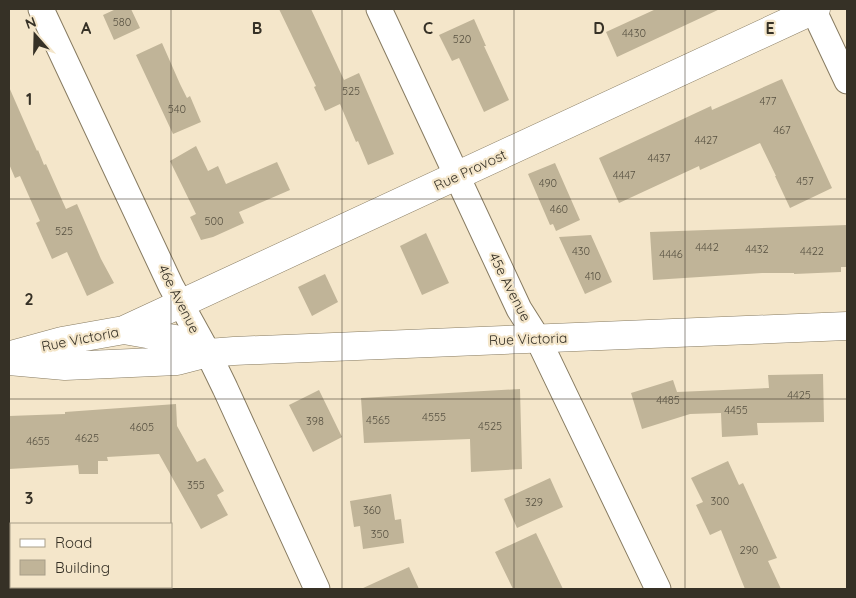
<svg xmlns="http://www.w3.org/2000/svg" width="856" height="598" font-family="Quicksand,sans-serif">
	<style>
		.building { fill: #c0b498 }
		.lines { fill: none; stroke-linecap: round; stroke-linejoin: round }
		.street-casing { stroke: #877b61; stroke-width: 27 }
		.secondary-casing { stroke: #877b61; stroke-width: 29 }
		.street { stroke: #fff; stroke-width: 25 }
		.secondary { stroke: #fff; stroke-width: 28 }
		.grid { fill: none; stroke: #363126; stroke-width: 1; stroke-opacity: 0.55 }
		.labels { text-anchor: middle; dominant-baseline: central; stroke-width: 4.5; stroke-linejoin: round; paint-order: stroke }
		.number-label { font-size: 11px; fill: #585242 }
		.street-label { font-size: 14px; fill: #363126; stroke: #f4e6ca }
		.grid-label { font-size: 16px; text-anchor: middle; font-weight: bold; fill: #363126; stroke: #f4e6ca; stroke-width: 4.5; stroke-linejoin: round; paint-order: stroke }
	</style>
	<rect width="100%" height="100%" fill="#f4e6ca"/>
	<!-- building -->
	<path class="building" d="M116,9H131L140,28L114,40L103,15Z
		M279,9H311L344,80L359,73L394,154L368,165L358,141L356,142L340,104L325,111L314,87L316,86Z
		M656,9H720L617,57L606,32Z
		M474,19L486,46H484L509,100L484,112L459,58L452,61L439,35Z
		M162,43L180,84L187,98L190,96L201,122L173,134L136,55Z
		M782,79L832,188L790,208L775,176H776L760,143L700,170L699,166L619,203L599,158L711,106L712,110Z
		M9,87L37,151L38,150L44,165L46,164L66,209L77,204L101,259L114,283L87,296L67,252L52,259L36,223L40,221L20,176L15,178L9,164Z
		M196,146L208,171L218,166L226,184L277,162L290,190L239,212L244,223L213,237L201,240L190,217L196,214L170,161Z
		M555,163L580,220L556,231L553,224L550,225L528,174Z
		M847,225V267H841V272L794,274V273H762L653,280L650,232Z
		M426,233L449,283L422,295L400,246Z
		M591,235L612,282L585,294L559,237Z
		M325,274L338,302L312,316L298,287Z
		M823,374L824,422L757,423L758,435L722,437L721,413L690,414L642,429L631,393L673,380L677,392L769,388L768,375Z
		M520,389L522,469L471,472L470,439L364,443L361,398Z
		M319,390L342,437L313,452L289,405Z
		M176,404L177,426L197,462L205,458L224,491L217,495L228,515L201,529L159,454L107,457L108,461H98V474H79L78,465L9,469V416L65,414V412Z
		M728,461L739,485L743,483L777,558L768,561L781,589H745L721,530L710,535L696,505L703,502L691,478Z
		M550,478L563,507L517,528L504,499Z
		M391,494L395,520L401,519L404,543L363,549L360,526L354,527L350,501Z
		M536,533L563,589H513L495,552Z
		M409,567L419,589H361Z"/>
	<g class="lines">
		<defs>
			<path id="street" d="M41,9L171,286L208,353L225,388L317,589
				M379,9L519,309L538,339L658,589
				M813,9L847,81"/>
			<path id="secondary" d="M124,330L816,9
				M11,355L62,341L124,330L175,339L208,353
				M9,361L65,366L177,361L208,353L234,351L847,326"/>
		</defs>
		<!-- street casing -->
		<use href="#street" class="street-casing"/>
		<!-- secondary casing -->
		<use href="#secondary" class="secondary-casing"/>
		<!-- street -->
		<use href="#street" class="street"/>
		<!-- secondary -->
		<use href="#secondary" class="secondary"/>
	</g>
	<!-- grid -->
	<path class="grid" d="M171,9V524M342,9V589M514,9V589M685,9V589M9,199H847M9,399H847M171,587V589"/>
	<g class="labels">
		<!-- number labels -->
		<g class="number-label">
			<text x="122" y="22">580</text>
			<text x="634" y="33">4430</text>
			<text x="462" y="39">520</text>
			<text x="351" y="91">525</text>
			<text x="768" y="101">477</text>
			<text x="177" y="109">540</text>
			<text x="782" y="130">467</text>
			<text x="706" y="140">4427</text>
			<text x="659" y="158">4437</text>
			<text x="624" y="175">4447</text>
			<text x="805" y="181">457</text>
			<text x="548" y="183">490</text>
			<text x="559" y="209">460</text>
			<text x="214" y="221">500</text>
			<text x="64" y="231">525</text>
			<text x="707" y="247">4442</text>
			<text x="757" y="249">4432</text>
			<text x="581" y="251">430</text>
			<text x="812" y="251">4422</text>
			<text x="671" y="254">4446</text>
			<text x="593" y="276">410</text>
			<text x="799" y="395">4425</text>
			<text x="668" y="400">4485</text>
			<text x="736" y="410">4455</text>
			<text x="434" y="417">4555</text>
			<text x="378" y="420">4565</text>
			<text x="315" y="421">398</text>
			<text x="490" y="426">4525</text>
			<text x="142" y="427">4605</text>
			<text x="87" y="438">4625</text>
			<text x="38" y="441">4655</text>
			<text x="196" y="485">355</text>
			<text x="720" y="501">300</text>
			<text x="534" y="502">329</text>
			<text x="372" y="510">360</text>
			<text x="380" y="534">350</text>
			<text x="749" y="550">290</text>
		</g>
		<!-- street labels -->
		<g class="street-label">
			<text transform="translate(470 170) rotate(-25)">Rue Provost</text>
			<text transform="translate(510 287) rotate(63)">45e Avenue</text>
			<text transform="translate(179 299) rotate(63)">46e Avenue</text>
			<text transform="translate(80 339) rotate(-11)">Rue Victoria</text>
			<text transform="translate(528 339) rotate(-2)">Rue Victoria</text>
		</g>
	</g>
	<g class="grid-label">
		<text x="86" y="34">A</text>
		<text x="257" y="34">B</text>
		<text x="428" y="34">C</text>
		<text x="599" y="34">D</text>
		<text x="770" y="34">E</text>
		<text x="29" y="105">1</text>
		<text x="29" y="305">2</text>
		<text x="29" y="504">3</text>
	</g>
	<!-- border -->
	<rect width="856" height="598" fill="none" stroke="#363126" stroke-width="20"/>
	<!-- legend -->
	<rect x="10" y="523" width="162" height="65" fill="#f4e6ca" stroke="#a89e88"/>
	<rect x="20" y="539" width="25" height="8" fill="#ffffff" stroke="#a89e88"/>
	<text x="55" y="548" font-size="15" fill="#363126">Road</text>
	<rect x="20" y="560" width="25" height="15" fill="#c0b498" stroke="#a89e88"/>
	<text x="55" y="573" font-size="15" fill="#363126">Building</text>
	<!-- north arrow -->
	<g transform="translate(35 35) rotate(340)" stroke="#f4e6ca" stroke-width="4" paint-order="stroke">
	<path d="M0-4L9 19L0 12L-9 19Z" fill="#363126"/>
	<text y="-8" font-size="14" font-weight="bold" text-anchor="middle" fill="#363126">N</text>
	</g>
</svg>
